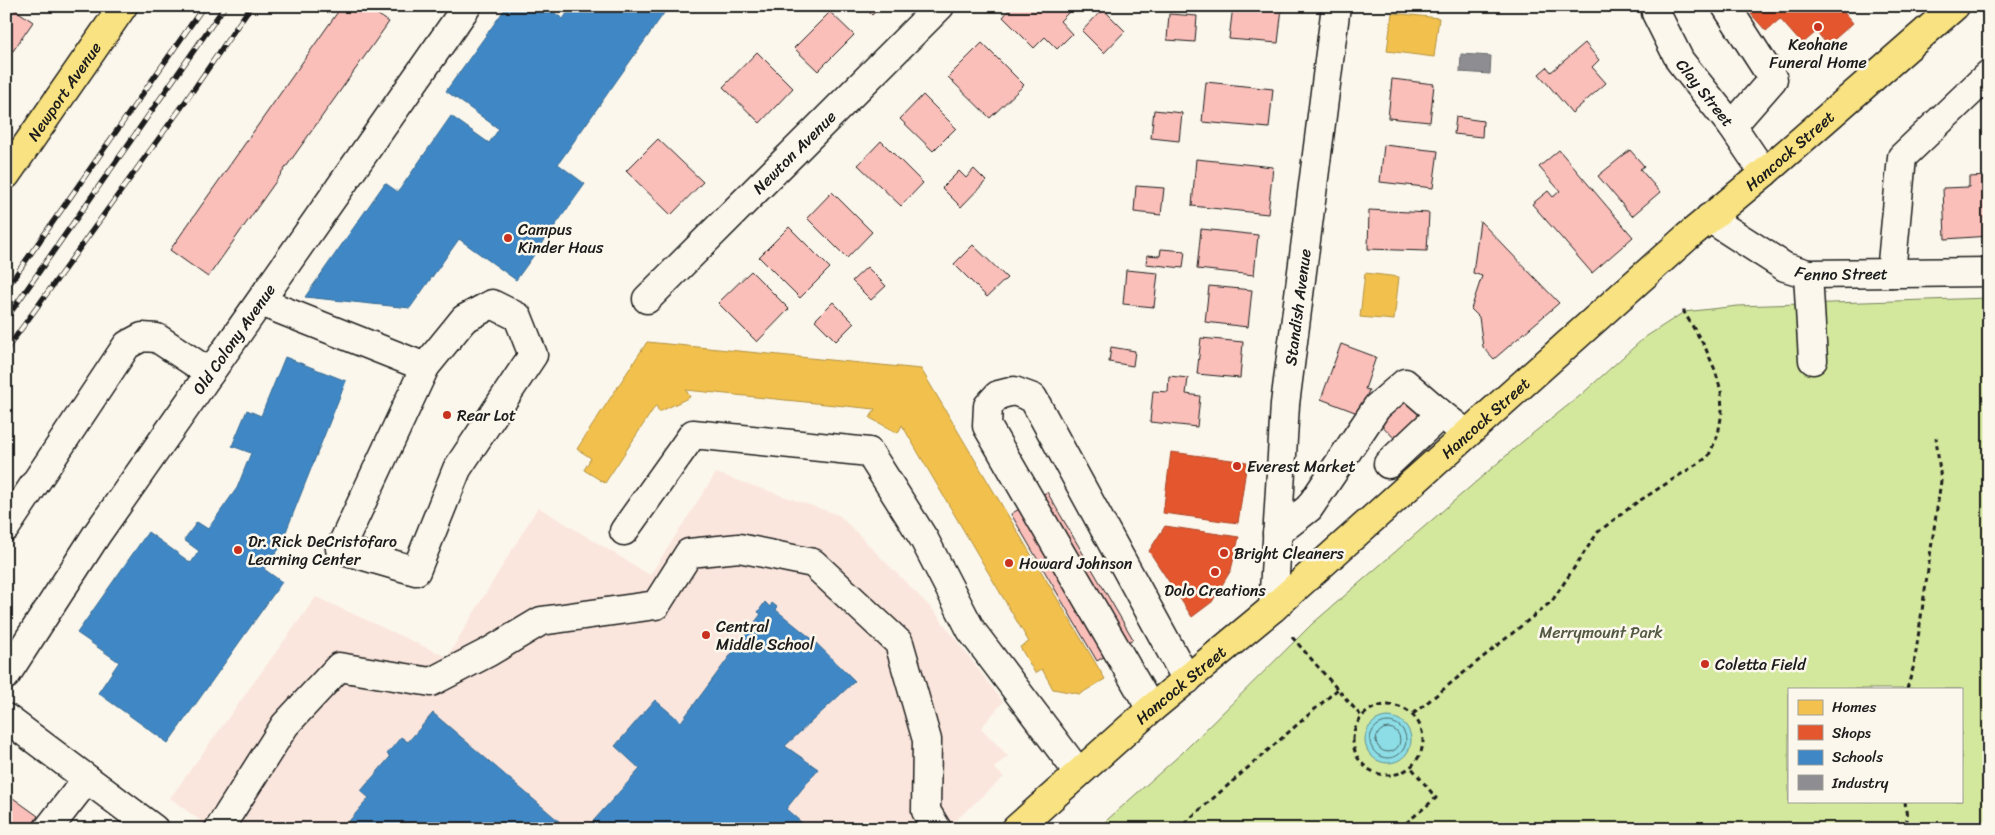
<svg xmlns="http://www.w3.org/2000/svg" width="1995" height="835" font-family="Sriracha,sans-serif">
	<style>
		.built { fill: #fbe6dd }
		.green { fill: #d3e89d; stroke: #78825c; fill-rule: evenodd }
		.water { fill: #8cdde5; stroke: #5f9095 }
		.homes { fill: #f2c14e; stroke: #b2903f }
		.shops { fill: #e4572e; stroke: #a84529 }
		.schools { fill: #3f88c5; stroke: #346892 }
		.industry { fill: #8d8d92; stroke: #6b6b6f }
		.lines { fill: none; stroke-linecap: round; stroke-linejoin: round }
		.shore { stroke: #49696c; stroke-width: 1 }
		.building { fill: #fbbfba; stroke: #1c1c1c }
		.minor-casing { stroke: #1c1c1c; stroke-width: 31 }
		.major-casing { stroke: #1c1c1c; stroke-width: 31 }
		.path { stroke: #1c1c1c; stroke-width: 3; stroke-dasharray: 5 4; stroke-linecap: butt }
		.minor { stroke: #fbf7ec; stroke-width: 28 }
		.major { stroke: #f8e281; stroke-width: 28 }
		.rail-casing { stroke: #1c1c1c; stroke-width: 5.5 }
		.rail { stroke: #fbf7ec; stroke-width: 4; stroke-dasharray: 11; stroke-linecap: butt }
		.poi-dot { fill: #c8321e; stroke: #fbf7ec; stroke-width: 2 }
		.labels { text-anchor: middle; dominant-baseline: central; stroke-width: 5; stroke-linejoin: round; paint-order: stroke }
		.poi-label { font-size: 16px; fill: #1c1c1c; stroke: #fbf7ec; text-anchor: start }
		.street-label { font-size: 16px; fill: #1c1c1c; stroke: #fbf7ec }
		.park-label { font-size: 16px; fill: #535943; stroke: #fbf7ec }
	</style>
	<rect width="100%" height="100%" fill="#fbf7ec"/>
	<filter id="ink" filterUnits="userSpaceOnUse"><feTurbulence type="fractalNoise" baseFrequency=".02" numOctaves="2"/><feDisplacementMap in="SourceGraphic" scale="10" xChannelSelector="R" yChannelSelector="G"/><feConvolveMatrix kernelMatrix="1 2 1 2 8 2 1 2 1" color-interpolation-filters="sRGB"/></filter>
	<g filter="url(#ink)">
		<!-- built -->
		<path class="built" d="M716,473L839,515L935,612L1003,702L981,728L1008,756L994,768L1004,777L946,829H211L170,798L316,597L447,657L538,507L650,575Z"/>
		<!-- green -->
		<path class="green" d="M1989,298V829H1097L1182,753L1312,624L1522,442L1581,395L1644,338L1684,312L1738,306ZM1789,689H1961V801H1789Z"/>
		<!-- water -->
		<path class="water" d="M1365 740a23 23 0 1 1 46 0a23 23 0 1 1-46 0Z"/>
		<!-- homes -->
		<path class="homes" d="M1392,13L1439,18L1434,57L1387,51Z
			M1365,273L1399,277L1394,320L1360,317Z
			M647,342L921,369L1105,679L1080,694L1053,689L1042,669L1035,673L1020,647L1029,642L902,425L898,433L870,418L875,409L686,390L690,397L659,412L656,405L605,483L584,470L591,458L577,449Z"/>
		<!-- shops -->
		<path class="shops" d="M1759,6H1846L1842,10L1853,23L1828,45L1816,32L1802,44L1780,19L1766,31L1751,14Z
			M1171,452L1247,462L1238,523L1163,513Z
			M1165,526L1239,537L1231,570L1212,602L1192,617L1149,551Z"/>
		<!-- schools -->
		<path class="schools" d="M507,6H545L563,19L572,6H669L558,164L585,184L516,280L459,239L410,308L305,297L385,183L398,192L451,116L489,143L499,129L446,91Z
			M285,357L346,381L279,549L264,569L282,582L168,743L98,693L119,662L77,633L148,532L191,563L199,551L184,540L197,522L208,529L237,488L251,453L232,446L247,410L261,416Z
			M765,602L770,607L772,603L777,607L776,610L812,639L855,681L785,746L818,769L786,809L809,829H586L640,769L615,746L655,700L681,722L761,614L758,612Z
			M433,713L568,829H346L344,827L369,798L361,791L390,757L387,754L401,737L408,742Z"/>
		<!-- industry -->
		<path class="industry" d="M1461,54L1491,56L1490,74L1460,72Z"/>
		<g class="lines">
			<!-- shore -->
			<path class="shore" d="M1370 740a18 18 0 1 1 36 0a18 18 0 1 1-36 0Z
				M1376 740a12 12 0 1 1 24 0a12 12 0 1 1-24 0Z"/>
		</g>
		<!-- building -->
		<path class="building" d="M6,6H10L33,22L13,51L6,46Z
			M342,6H365L389,22L208,277L170,250Z
			M863,6H881L872,15Z
			M1013,6H1066L1070,11L1060,21L1072,34L1057,49L1045,37L1034,48L1003,17Z
			M1233,6L1282,8L1278,43L1229,39Z
			M1103,9L1125,31L1104,53L1082,31Z
			M830,12L854,35L818,71L794,48Z
			M1169,14L1197,16L1195,42L1167,40Z
			M982,43L1024,85L990,118L948,77Z
			M1585,43L1599,60L1592,67L1606,83L1572,113L1539,74L1547,67L1551,72Z
			M757,52L793,88L760,123L723,87Z
			M1392,79L1434,84L1430,122L1388,118Z
			M1206,82L1273,89L1269,128L1202,122Z
			M923,95L956,128L933,151L900,119Z
			M1154,110L1182,113L1179,141L1151,138Z
			M1456,117L1483,121L1482,137L1454,134Z
			M658,139L703,182L671,215L626,171Z
			M881,141L923,183L901,206L858,165Z
			M1384,145L1438,151L1433,188L1380,182Z
			M1559,150L1633,237L1592,273L1532,204L1548,191L1553,197L1560,191L1539,167Z
			M1630,150L1644,166L1640,169L1660,192L1632,216L1598,176Z
			M1196,159L1273,167L1268,214L1192,206Z
			M974,169L986,181L961,207L942,188L959,171L966,178Z
			M1989,176V236L1945,239L1943,188L1969,187V177Z
			M1136,186L1164,188L1161,215L1134,212Z
			M832,192L872,232L847,258L807,218Z
			M1369,210L1429,213L1427,251L1368,249Z
			M1480,221L1559,303L1494,359L1483,347L1479,317L1471,309L1482,276L1473,273Z
			M789,227L830,268L800,298L759,257Z
			M1201,229L1258,235L1254,275L1197,269Z
			M973,245L1007,278L987,297L954,264Z
			M1161,249L1185,251L1183,268L1146,264L1147,255L1160,256Z
			M867,267L886,286L871,300L852,281Z
			M1126,270L1158,273L1154,307L1123,304Z
			M751,271L789,309L757,342L718,303Z
			M1209,286L1252,290L1248,327L1205,322Z
			M833,302L854,323L836,341L815,320Z
			M1201,338L1243,342L1240,378L1197,374Z
			M1341,344L1376,357L1365,389L1369,390L1360,414L1321,399Z
			M1111,347L1135,351L1133,366L1109,362Z
			M1169,376L1188,378L1186,394L1200,396L1197,427L1150,422L1153,391L1168,392Z
			M1405,387L1426,410L1395,439L1373,416Z
			M1047,492L1133,639L1097,661L1011,514Z
			M6,793L38,816L29,829H6Z"/>
		<g class="lines">
			<defs>
				<g id="minor">
					<path id="s1" d="M1657,6L1656,13L1680,61L1732,126L1764,173"/>
					<path d="M1726,6L1773,79L1732,126"/>
					<path id="s2" d="M1709,218L1785,267L1808,274L1989,272"/>
					<path d="M1891,273L1902,157L1989,74"/>
					<path d="M1808,274L1813,360"/>
					<path id="s3" d="M647,299L940,6"/>
					<path d="M261,302L425,367"/>
					<path d="M492,304L518,317L533,355L457,469L416,571L340,549L425,367L464,319Z"/>
					<path d="M1388,464L1441,414"/>
					<path d="M6,527L127,345L142,337L157,338L210,373"/>
					<path d="M624,531L693,434L869,452L924,539L971,630L1078,772"/>
					<path d="M1277,533L1309,508L1377,407L1405,383L1441,414L1467,434"/>
					<path id="s4" d="M1273,608L1285,404L1336,6"/>
					<path id="s5" d="M6,675L97,534L467,6"/>
					<path d="M1151,709L987,426L988,406L998,395L1014,391L1033,398L1187,680"/>
					<path d="M6,718L154,829"/>
					<path d="M48,829L87,779"/>
					<path d="M219,829L285,725L339,667L431,682L489,652L541,621L656,605L689,553L739,548L813,563L899,643L927,740L926,811L937,829"/>
				</g>
				<g id="major">
					<path id="s6" d="M6,175L123,6"/>
					<path id="s7" d="M1016,829L1151,709L1273,608L1687,237L1764,173L1955,6"/>
				</g>
			</defs>
			<!-- minor casing -->
			<use href="#minor" class="minor-casing"/>
			<!-- major casing -->
			<use href="#major" class="major-casing"/>
			<!-- path -->
			<path class="path" d="M1292,637L1361,716
				M1907,689L1914,665L1941,481L1936,438
				M1353 740a35 35 0 1 1 70 0a35 35 0 1 1-70 0Z
				M1413,714L1552,601L1598,532L1636,503L1708,457L1718,435L1722,412L1721,391L1715,370L1705,347L1684,312V307
				M1905,801L1908,829
				M1178,829L1338,689
				M1399,829L1436,798L1411,767"/>
			<!-- minor -->
			<use href="#minor" class="minor"/>
			<!-- major -->
			<use href="#major" class="major"/>
			<defs>
				<path id="rail" d="M6,289L204,6
					M6,319L225,6
					M6,350L183,105L251,6"/>
			</defs>
			<!-- rail casing -->
			<use href="#rail" class="rail-casing"/>
			<!-- rail -->
			<use href="#rail" class="rail"/>
		</g>
	</g>
	<!-- markers -->
	<g class="poi-dot">
		<circle cx="1818" cy="27" r="5"/>
		<circle cx="508" cy="238" r="5"/>
		<circle cx="447" cy="415" r="5"/>
		<circle cx="1237" cy="466" r="5"/>
		<circle cx="238" cy="550" r="5"/>
		<circle cx="1224" cy="553" r="5"/>
		<circle cx="1009" cy="563" r="5"/>
		<circle cx="1215" cy="572" r="5"/>
		<circle cx="706" cy="635" r="5"/>
		<circle cx="1705" cy="664" r="5"/>
	</g>
	<g class="labels">
		<!-- poi labels -->
		<g class="poi-label">
			<text x="1818" y="44" text-anchor="middle">Keohane<tspan x="1818" dy="18">Funeral Home</tspan></text>
			<text x="518" y="229">Campus<tspan x="518" dy="18">Kinder Haus</tspan></text>
			<text x="457" y="415">Rear Lot</text>
			<text x="1247" y="466">Everest Market</text>
			<text x="248" y="541">Dr. Rick DeCristofaro<tspan x="248" dy="18">Learning Center</tspan></text>
			<text x="1234" y="553">Bright Cleaners</text>
			<text x="1019" y="563">Howard Johnson</text>
			<text x="1215" y="590" text-anchor="middle">Dolo Creations</text>
			<text x="716" y="626">Central<tspan x="716" dy="18">Middle School</tspan></text>
			<text x="1715" y="664">Coletta Field</text>
		</g>
		<!-- street labels -->
		<g class="street-label">
			<text stroke="none"><textPath href="#s6" startOffset="102">Newport Avenue</textPath></text>
			<text stroke="none"><textPath href="#s1" startOffset="101">Clay Street</textPath></text>
			<text stroke="none"><textPath href="#s7" startOffset="1029">Hancock Street</textPath></text>
			<text stroke="none"><textPath href="#s3" startOffset="208">Newton Avenue</textPath></text>
			<text stroke="none"><textPath href="#s2" startOffset="148">Fenno Street</textPath></text>
			<text stroke="none"><textPath href="#s4" startOffset="302">Standish Avenue</textPath></text>
			<text stroke="none"><textPath href="#s5" startOffset="406">Old Colony Avenue</textPath></text>
			<text stroke="none"><textPath href="#s7" startOffset="624">Hancock Street</textPath></text>
			<text stroke="none"><textPath href="#s7" startOffset="219">Hancock Street</textPath></text>
		</g>
		<!-- park labels -->
		<g class="park-label">
			<text x="1601" y="632">Merrymount Park</text>
		</g>
	</g>
	<!-- margin -->
	<rect width="1995" height="835" fill="none" stroke="#fbf7ec" stroke-width="25"/>
	<rect x="12" y="12" width="1970" height="810" fill="none" stroke="#1c1c1c" stroke-width="2" filter="url(#ink)"/>
	<!-- legend -->
	<rect x="1788" y="688" width="175" height="115" fill="#fbf7ec" stroke="#a29f99"/>
	<rect x="1798" y="700" width="25" height="15" fill="#f2c14e" stroke="#a29f99"/>
	<text x="1832" y="712" font-size="15" fill="#1c1c1c">Homes</text>
	<rect x="1798" y="725" width="25" height="15" fill="#e4572e" stroke="#a29f99"/>
	<text x="1832" y="738" font-size="15" fill="#1c1c1c">Shops</text>
	<rect x="1798" y="750" width="25" height="15" fill="#3f88c5" stroke="#a29f99"/>
	<text x="1832" y="762" font-size="15" fill="#1c1c1c">Schools</text>
	<rect x="1798" y="775" width="25" height="15" fill="#8d8d92" stroke="#a29f99"/>
	<text x="1832" y="788" font-size="15" fill="#1c1c1c">Industry</text>
</svg>
